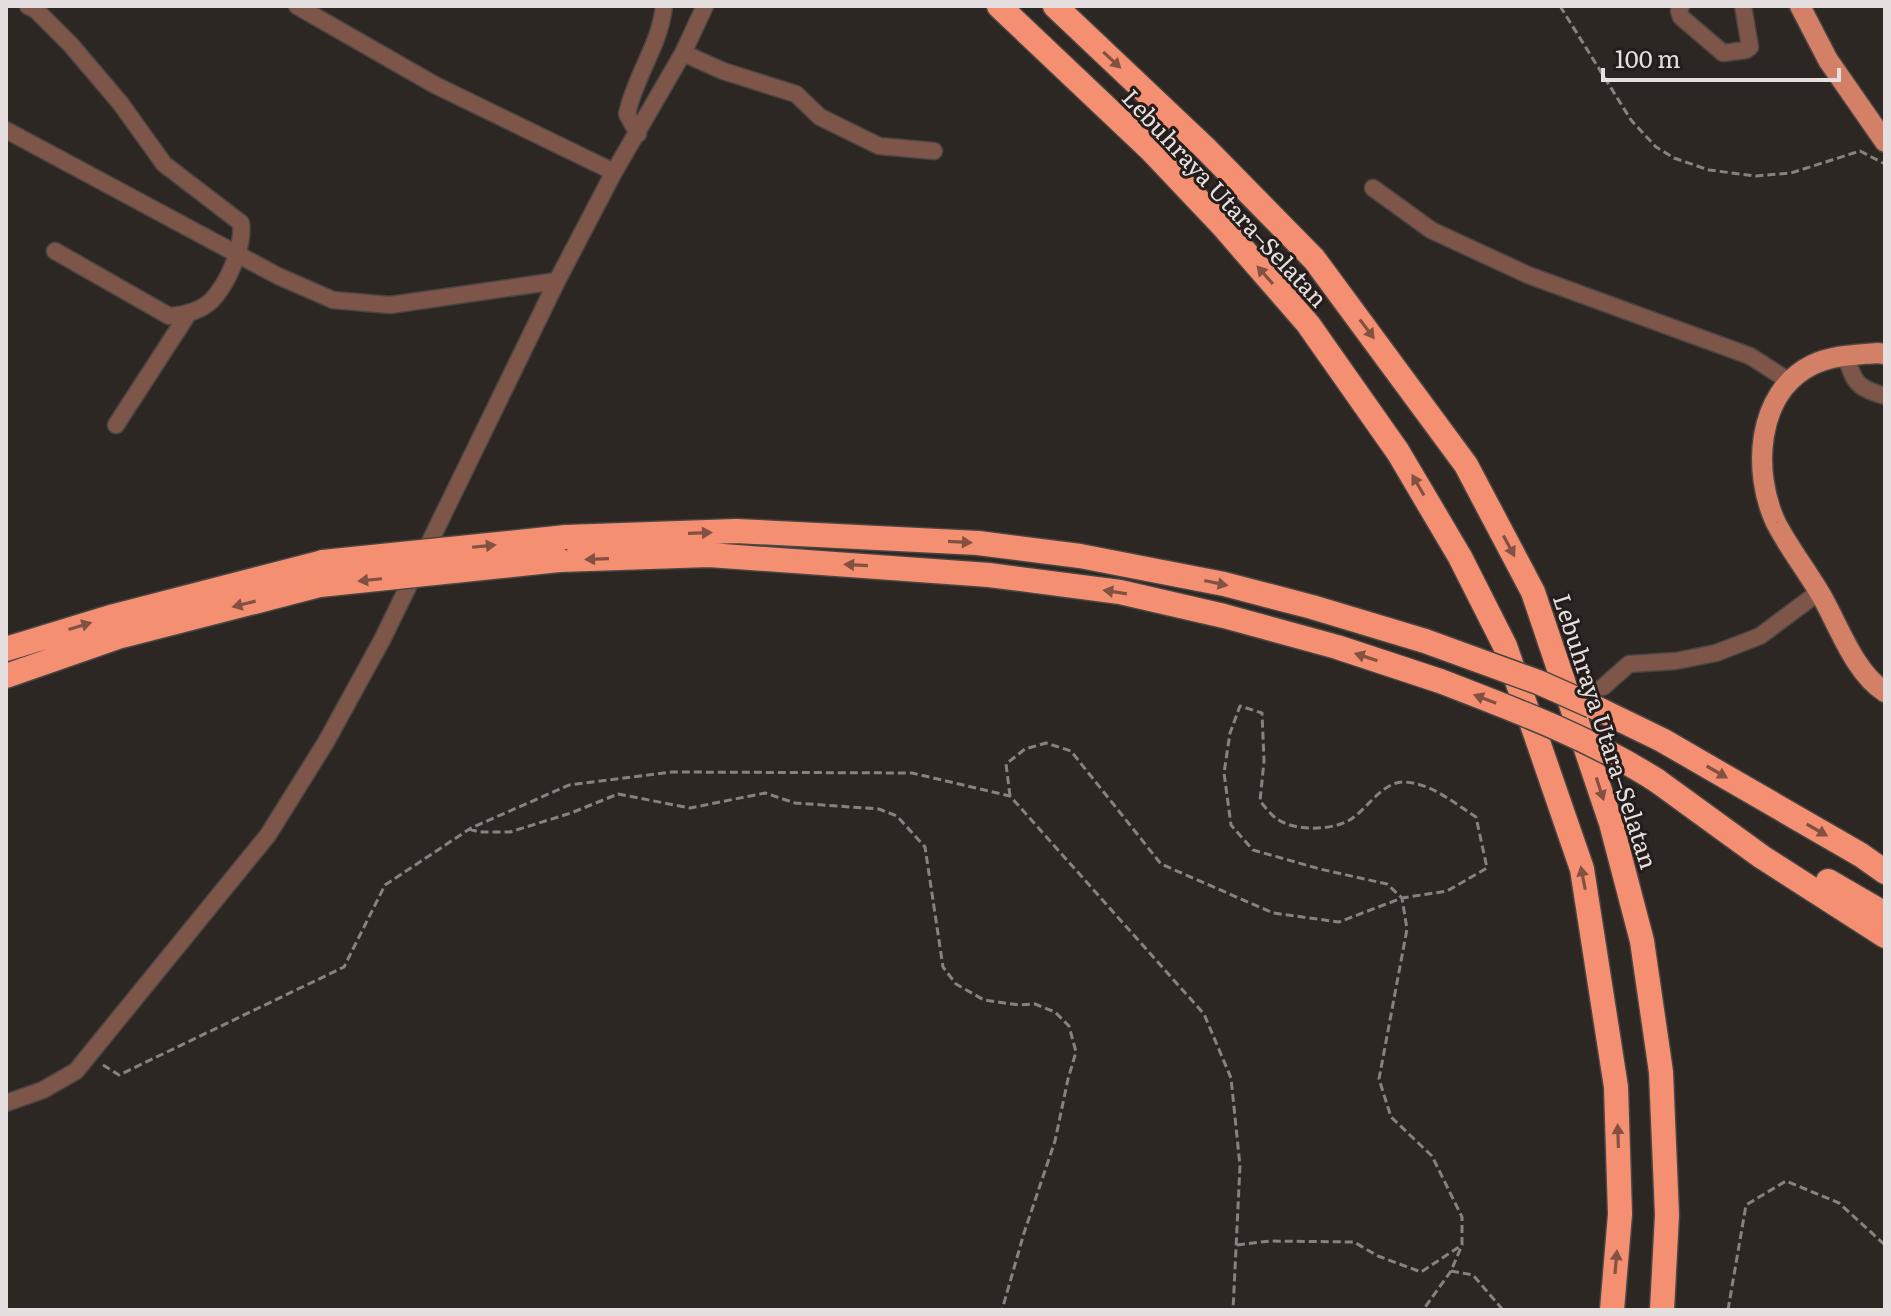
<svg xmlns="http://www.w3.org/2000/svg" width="1891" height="1316" font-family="Literata,serif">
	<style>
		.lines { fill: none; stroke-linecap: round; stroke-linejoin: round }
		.minor-casing { stroke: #4a4542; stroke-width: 19 }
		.major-casing { stroke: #4a4542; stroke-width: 23 }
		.highway-casing { stroke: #4a4542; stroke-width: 27 }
		.path { stroke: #87817f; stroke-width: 3; stroke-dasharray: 8 4; stroke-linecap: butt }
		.minor { stroke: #7e5549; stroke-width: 16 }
		.major { stroke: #d38066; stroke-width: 20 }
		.highway { stroke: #f49071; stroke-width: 24 }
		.highway-bridge-casing { stroke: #4a4542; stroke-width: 27; stroke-linecap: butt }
		.highway-bridge { stroke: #f49071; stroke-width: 24 }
		.oneway { fill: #825142 }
		.labels { text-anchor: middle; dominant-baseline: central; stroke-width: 6; stroke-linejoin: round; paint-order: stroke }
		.street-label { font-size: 24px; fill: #e5e0df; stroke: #241d1b }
	</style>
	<rect width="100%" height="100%" fill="#2d2724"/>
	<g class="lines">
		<defs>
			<path id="minor" d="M28,6L36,10L71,45L121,104L164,164L241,223C244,246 228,284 211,301C199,312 184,315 169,316L55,251
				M297,6L435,85L614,172
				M1681,6L1679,11L1681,17L1723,53L1746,50L1750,47L1743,6
				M683,53L723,71L796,94L820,117L879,146L934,151
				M6,130L278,276L333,300L390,305L557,281
				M638,134L627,114C635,76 660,45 664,6
				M1373,188L1431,230L1528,275L1750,356L1789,381
				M1846,356C1854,384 1858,388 1885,396
				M116,425L188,314
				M1603,687L1629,664L1676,661L1716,653L1760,636L1819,592
				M6,1103L43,1090L76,1071L268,835L326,742L382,640L557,281L614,172L683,53L705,6"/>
			<path id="major" d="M1800,6L1828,60L1885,142
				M1885,354L1877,353C1855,355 1832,355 1812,365C1756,393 1752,472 1776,523C1789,548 1807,571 1821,595C1839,626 1854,672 1885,692"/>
			<path id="highway" d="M999,6L1151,150L1222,225L1308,324L1398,452L1460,557L1505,646L1582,869L1616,1087L1620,1214L1612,1310
				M1055,6L1205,148L1314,259L1466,465L1533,592L1611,823L1642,941L1661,1072L1667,1215L1662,1310
				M566,537L736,531L978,543L1080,556L1224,584L1312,607L1425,641
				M559,560L709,555L989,575L1120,592L1224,616L1337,647L1440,681
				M6,649L114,616L323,562
				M6,676L118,637L320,585
				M1592,706L1662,740L1861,855L1885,872
				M1656,780L1762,857L1885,936
				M1828,881L1885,914"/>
		</defs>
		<!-- minor casing -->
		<use href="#minor" class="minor-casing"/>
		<!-- major casing -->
		<use href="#major" class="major-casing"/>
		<!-- highway casing -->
		<use href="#highway" class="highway-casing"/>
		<!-- path -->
		<path class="path" d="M1560,6L1631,120L1656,147L1674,158L1709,170L1756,176L1791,173L1860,151L1885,164
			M1010,796L1006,764L1025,749L1046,743L1071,751L1161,864L1273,913L1339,922L1402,898L1447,891L1487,868L1476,817C1454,803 1431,783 1404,782C1383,782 1369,806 1354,817C1337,831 1295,832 1277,819C1271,815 1265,807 1260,801L1264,761L1262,713L1240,706L1230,733L1224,773L1231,825L1253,850L1320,869L1387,884L1402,898L1407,929L1379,1079L1391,1117L1432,1156L1462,1217V1245L1451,1271L1423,1310
			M469,829L479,832H510L571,813L618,794L690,808L765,793L795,803L879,809L897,816L925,847L943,967L956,984L984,1000L1019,1005L1035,1004L1055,1012L1069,1026L1076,1052L1068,1079L1055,1141L1024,1233L1002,1310
			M103,1065L119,1075L344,967L385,885L471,828L569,785L672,772L912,773L1010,796L1204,1014L1231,1078L1240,1166L1233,1310
			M1237,1245L1270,1241L1354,1242L1378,1256L1421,1272L1459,1247
			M1451,1271L1473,1275L1503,1310
			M1728,1310L1746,1205L1786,1181L1839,1203L1885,1245"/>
		<!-- minor -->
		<use href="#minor" class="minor"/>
		<!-- major -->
		<use href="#major" class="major"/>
		<!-- highway -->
		<use href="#highway" class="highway"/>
		<defs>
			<path id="highway-bridge" d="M323,562L566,537
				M320,585L559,560
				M1425,641L1538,682L1592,706
				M1440,681C1515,710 1588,737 1656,780"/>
		</defs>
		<!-- highway-bridge casing -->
		<use href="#highway-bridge" class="highway-bridge-casing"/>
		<!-- highway-bridge -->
		<use href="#highway-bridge" class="highway-bridge"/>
	</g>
	<!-- one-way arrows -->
	<defs><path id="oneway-solid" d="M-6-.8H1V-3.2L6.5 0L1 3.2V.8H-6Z" transform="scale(2)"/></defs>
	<g class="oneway">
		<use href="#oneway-solid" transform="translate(1112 60) rotate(43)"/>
		<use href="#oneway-solid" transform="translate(1265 275) rotate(-131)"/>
		<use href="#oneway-solid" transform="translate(1367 329) rotate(53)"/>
		<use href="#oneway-solid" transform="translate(1418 485) rotate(-120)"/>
		<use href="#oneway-solid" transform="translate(700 533) rotate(-2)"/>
		<use href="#oneway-solid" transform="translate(960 542) rotate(3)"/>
		<use href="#oneway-solid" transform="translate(484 546) rotate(-6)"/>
		<use href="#oneway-solid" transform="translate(1509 546) rotate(62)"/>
		<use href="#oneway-solid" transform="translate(597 559) rotate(178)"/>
		<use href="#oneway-solid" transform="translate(856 565) rotate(-177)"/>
		<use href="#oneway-solid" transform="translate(370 580) rotate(174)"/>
		<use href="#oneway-solid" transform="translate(1216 583) rotate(12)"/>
		<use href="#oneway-solid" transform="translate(1115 592) rotate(-171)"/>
		<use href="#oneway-solid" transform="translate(244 604) rotate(166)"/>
		<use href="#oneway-solid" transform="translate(80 626) rotate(-17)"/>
		<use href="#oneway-solid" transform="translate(1366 657) rotate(-162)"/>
		<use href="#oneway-solid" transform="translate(1485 699) rotate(-159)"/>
		<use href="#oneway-solid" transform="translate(1717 772) rotate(30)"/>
		<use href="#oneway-solid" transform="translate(1600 789) rotate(72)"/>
		<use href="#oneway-solid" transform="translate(1817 830) rotate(30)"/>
		<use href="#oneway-solid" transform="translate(1583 878) rotate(-101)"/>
		<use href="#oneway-solid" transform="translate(1618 1136) rotate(-92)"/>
		<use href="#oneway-solid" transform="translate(1616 1262) rotate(-85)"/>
	</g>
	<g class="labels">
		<!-- street labels -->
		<g class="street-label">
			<text transform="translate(1226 197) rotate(47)">Lebuhraya Utara–Selatan</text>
			<text transform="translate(1607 731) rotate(72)">Lebuhraya Utara–Selatan</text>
		</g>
	</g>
	<!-- border -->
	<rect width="1891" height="1316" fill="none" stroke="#e5e0df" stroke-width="16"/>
	<!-- scale -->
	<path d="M1603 68v12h236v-12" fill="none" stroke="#e5e0df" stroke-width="4"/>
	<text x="1615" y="68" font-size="24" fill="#e5e0df" stroke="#241d1b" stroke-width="6" paint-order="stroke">100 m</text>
</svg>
